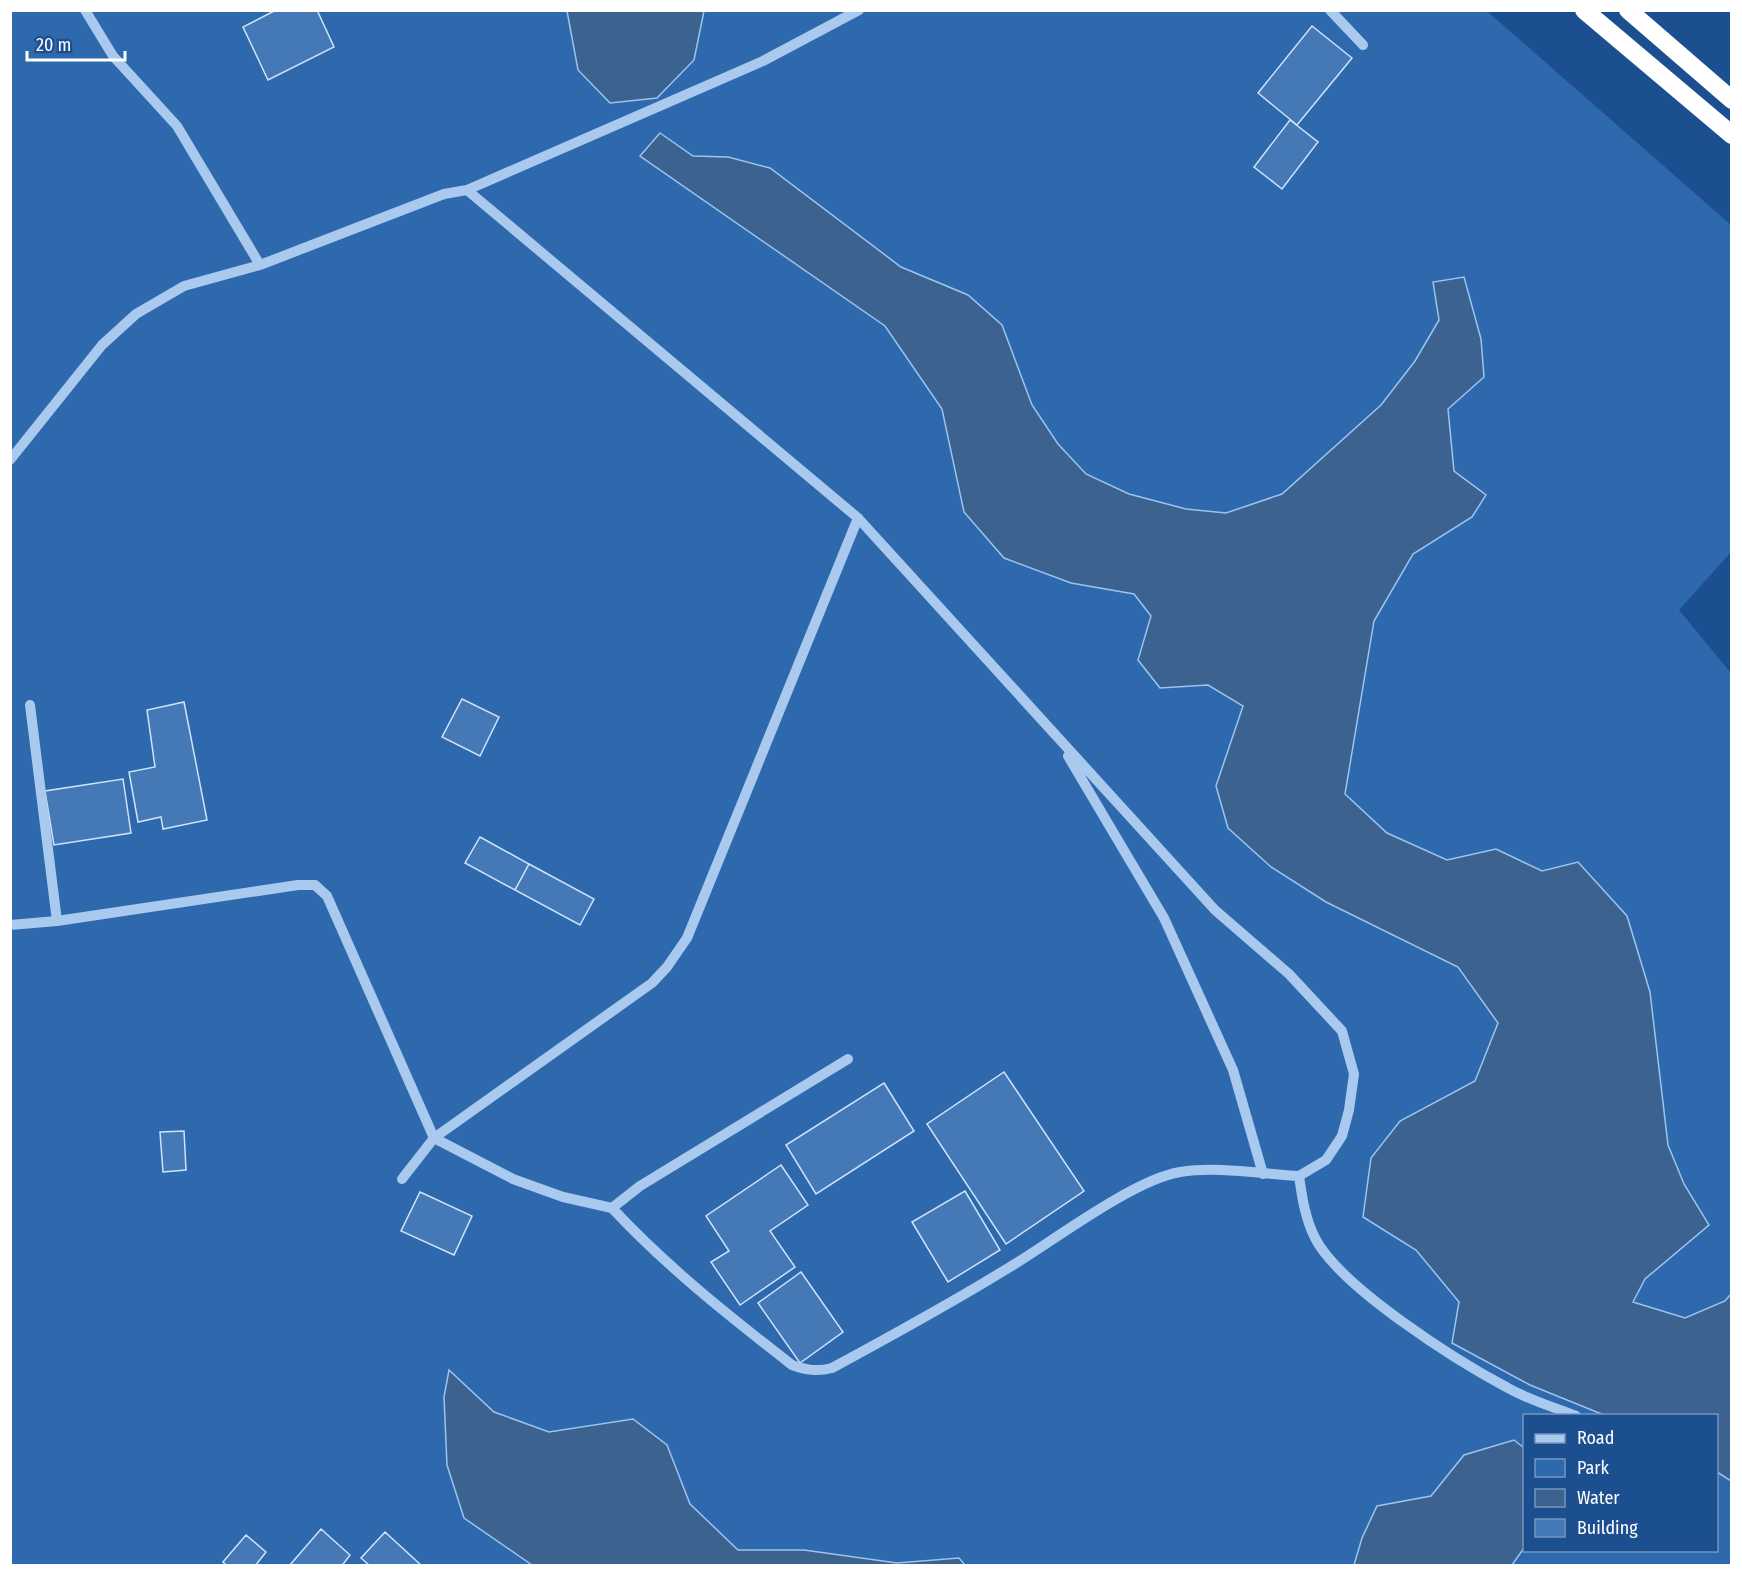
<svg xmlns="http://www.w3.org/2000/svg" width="1742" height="1576" font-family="'Fira Sans Condensed',sans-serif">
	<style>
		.green { fill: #2e69ad; fill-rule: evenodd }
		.water { fill: #3c6290; stroke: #9cc4f0; stroke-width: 1.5 }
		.building { fill: #4478b7; stroke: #cfe3fa; stroke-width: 1.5 }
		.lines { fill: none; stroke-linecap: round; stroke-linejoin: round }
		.minor { stroke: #a9c9ee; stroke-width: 10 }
		.highway { stroke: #fff; stroke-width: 18 }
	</style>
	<rect width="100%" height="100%" fill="#1b4f8f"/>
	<!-- green -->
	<path class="green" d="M11,11H1487L1731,225V552L1679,610L1731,673V1565L11,1566ZM1524,1416H1716V1550H1524Z"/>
	<!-- water -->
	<path class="water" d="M567,11H704L694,60L657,98L610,103L578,70Z
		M660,133L693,156L728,157L770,168L901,267L968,295L1002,325L1032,405L1058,444L1086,474L1129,494L1186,509L1226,513L1282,494L1381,405L1415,361L1439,320L1433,282L1464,277L1481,339L1484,377L1448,409L1454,471L1486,495L1472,517L1413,554L1374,621L1345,794L1387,833L1447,860L1496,849L1542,871L1578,862L1627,916L1650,992L1668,1145L1684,1184L1709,1225L1645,1279L1633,1302L1685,1318L1725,1301L1731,1294V1481L1717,1472L1716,1416L1604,1415L1530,1385L1452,1343L1459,1302L1416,1250L1363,1217L1371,1158L1400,1121L1475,1081L1498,1023L1458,967L1326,902L1271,867L1228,828L1216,786L1243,706L1208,685L1160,688L1138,660L1151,616L1134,594L1071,583L1004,558L964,512L942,409L885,326L640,156Z
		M449,1370L494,1412L549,1432L633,1419L667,1445L690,1504L738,1550H804L897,1563L959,1558L965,1565H532L464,1518L447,1465L444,1397Z
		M1514,1440L1524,1448V1548L1512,1565H1354L1362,1538L1377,1506L1431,1496L1464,1455Z"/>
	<!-- building -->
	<path class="building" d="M276,10H317L334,47L268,80L243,27Z
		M1312,26L1352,58L1297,125L1258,93Z
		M1290,120L1318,142L1282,189L1254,167Z
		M462,699L499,717L480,756L442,737Z
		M184,702L207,820L163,829L161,817L138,822L129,772L155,767L147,710Z
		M123,779L131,833L54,845L45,791Z
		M480,837L529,864L515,890L465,863Z
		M529,864L594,899L580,925L515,890Z
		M1004,1072L1084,1191L1006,1244L927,1124Z
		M884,1083L914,1131L816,1194L786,1145Z
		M184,1131L186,1170L163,1172L160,1132Z
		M781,1165L808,1205L770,1231L795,1267L740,1305L711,1262L729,1251L706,1216Z
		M965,1191L1000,1250L948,1282L912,1222Z
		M420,1192L472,1216L454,1255L401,1231Z
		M801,1272L843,1332L800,1363L758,1303Z
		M321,1529L350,1555L344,1563L341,1566H289Z
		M385,1532L422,1566H370L361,1558Z
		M246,1535L266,1552L255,1566H227L223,1562Z"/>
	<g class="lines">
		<!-- minor -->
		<path class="minor" d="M85,10L113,56L177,126L260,265
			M1330,10L1363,45
			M467,190L858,518L1215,910L1289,974L1342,1031L1354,1074L1349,1110L1342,1136L1326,1160L1299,1176C1302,1197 1305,1218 1315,1238C1340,1287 1457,1361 1508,1388C1529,1400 1554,1407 1576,1416
			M10,460L102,345L136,314L184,286L260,265L444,194L467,190L763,61L859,10
			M1068,756L1164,918L1233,1070L1263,1174
			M57,921L298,885H315L327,896L434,1138L513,1179L563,1197L612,1208
			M10,925L57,921L30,705
			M848,1059L640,1186L612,1208C667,1267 729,1316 792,1365C806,1370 817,1372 832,1368C895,1334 957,1300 1018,1262C1058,1237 1136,1179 1180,1172C1218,1166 1261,1174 1299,1176
			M402,1179L434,1138L652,983L667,967L687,938L858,518"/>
		<!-- highway -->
		<path class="highway" d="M1584,10L1732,135
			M1628,10L1732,100"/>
	</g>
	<!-- border -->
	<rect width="1742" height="1576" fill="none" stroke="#ffffff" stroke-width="24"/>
	<!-- legend -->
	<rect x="1523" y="1414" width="195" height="138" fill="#1b4f8f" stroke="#7695bc" stroke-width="1.5"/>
	<rect x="1535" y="1434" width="30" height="9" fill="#a9c9ee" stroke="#7695bc" stroke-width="1.5"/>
	<text x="1577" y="1444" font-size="18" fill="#ffffff">Road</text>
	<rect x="1535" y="1459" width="30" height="18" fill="#2e69ad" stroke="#7695bc" stroke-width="1.5"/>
	<text x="1577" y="1474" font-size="18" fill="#ffffff">Park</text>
	<rect x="1535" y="1489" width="30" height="18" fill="#3c6290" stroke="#7695bc" stroke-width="1.5"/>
	<text x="1577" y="1504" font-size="18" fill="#ffffff">Water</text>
	<rect x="1535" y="1519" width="30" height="18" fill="#4478b7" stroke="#7695bc" stroke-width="1.5"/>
	<text x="1577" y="1534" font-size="18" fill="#ffffff">Building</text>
	<!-- scale -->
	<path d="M27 51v9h98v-9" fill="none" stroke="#ffffff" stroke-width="3"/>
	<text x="36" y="51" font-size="18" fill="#ffffff" stroke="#1b4f8f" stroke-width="4.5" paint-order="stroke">20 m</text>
</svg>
